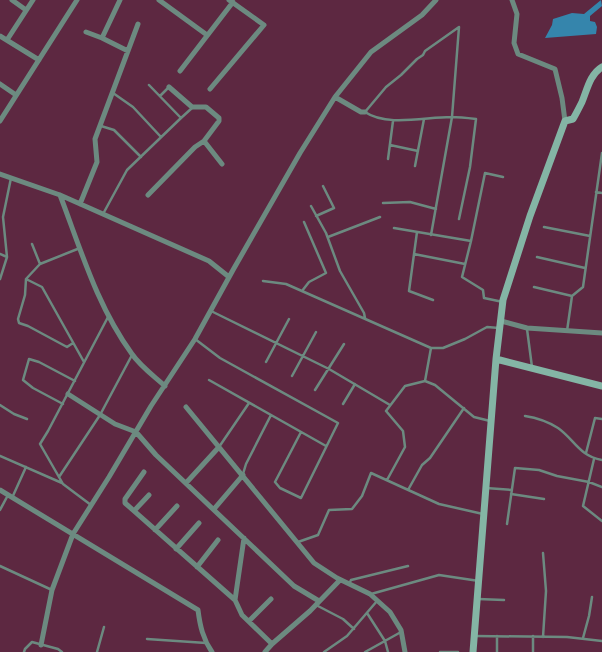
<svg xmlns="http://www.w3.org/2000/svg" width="602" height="652" font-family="'Golos Text',sans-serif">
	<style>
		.water { fill: #3585ac }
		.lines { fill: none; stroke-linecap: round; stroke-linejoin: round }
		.lane { stroke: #6c8a80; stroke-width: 2.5 }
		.street { stroke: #6c8a80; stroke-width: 5 }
		.secondary { stroke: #84b5a5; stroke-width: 7 }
	</style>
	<rect width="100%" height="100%" fill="#5d2841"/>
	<!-- water -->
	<path class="water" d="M601,0L602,6L590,16V21L595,22L597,27L596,34L545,38L552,25L553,19L572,13L584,14Z"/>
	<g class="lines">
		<!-- lane -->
		<path class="lane" d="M113,93L133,107L161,137
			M160,96L168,88
			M181,118L192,108
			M101,126L114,130L141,157
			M390,145L418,151
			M388,159L393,121
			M415,166L424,119
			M596,192L602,193
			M383,203L410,202L436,209
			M311,206L326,233L340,271L364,313L365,318
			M103,214L127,170L181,118L149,85
			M316,216L334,208L323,186
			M544,227L590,236
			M394,228L471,241
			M417,232L409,291L433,300
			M431,235L452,117L459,27L425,51L423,55L417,59L401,75L386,87L365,112C387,127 425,117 451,117C459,117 468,118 476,119L470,167L459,219
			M328,237L380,217
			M32,244L40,264L80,248
			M0,254L7,257
			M414,254L465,264
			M537,257L585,268
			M40,264L26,279L25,295L18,319L19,323L28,326L67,347L73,343
			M0,279L7,257L3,217L11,178
			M26,279L42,287L84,362
			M263,281L286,284L431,348H443L465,339L487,327L499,328
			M534,287L572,296
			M302,291L309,282L326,273L304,222
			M503,302L484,298L483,290L462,277L471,241L485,173L503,177
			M211,311L329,369L390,405
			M527,329L532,367
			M567,331L572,296L583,287L602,153
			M195,339L220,358L338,423L301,498L280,488L275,482L301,432
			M266,362L289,319
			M292,376L316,332
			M209,380L326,446
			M425,381L431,348
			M315,390L344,344
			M63,404L33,388L23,380L29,359L39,362L75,381
			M343,404L355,384
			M0,405L14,414L27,419
			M525,416C538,418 547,421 558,428C574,439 579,456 602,460
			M219,447L249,403
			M586,453L595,418L602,419
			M0,456L62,483
			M594,459L583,506L602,521
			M243,474L246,464L271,415
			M59,477L100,415L132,355
			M387,480L405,447L403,431L386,411L405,386L425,381L435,385L474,417L490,421
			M486,488L512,490
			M408,490L422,465L430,458L464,408
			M511,494L544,499
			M12,498L26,467
			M91,505L63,484L40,444L48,431L108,317
			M0,510L8,495
			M507,524L515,468L539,470L557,476L589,482L602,487
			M298,542L318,535L329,510L352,509L362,496L371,473L439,504L483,514
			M0,566L52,590
			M349,584L351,580L408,566
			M371,594L439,575L479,581
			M478,599L504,600
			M316,605L343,619L354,629
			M367,613L385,641L388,652
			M475,636L567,637L602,641
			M543,637L546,591L543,553
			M583,638L589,616L592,597
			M147,639L206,643
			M24,652L25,649L32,642L58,649L62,652
			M97,652L104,627
			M324,652L347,636L377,601
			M365,652L401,632
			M440,652H458
			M497,652V636
			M533,652V636"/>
		<!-- street -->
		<path class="street" d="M12,0L26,10
			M159,0L207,35
			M512,0L517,14L514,43L518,54L555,69L562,98L565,121
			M86,32L102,38L128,51
			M0,36L39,60
			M102,38L120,0
			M7,40L33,0
			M180,71L233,2
			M0,84L16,95
			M210,89L264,25L229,0
			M335,97L361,112H365
			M0,121L77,0
			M204,141L222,164
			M0,174L60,195L209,261L229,277
			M60,195C81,250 97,306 132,354C140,366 154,376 165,386
			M148,195L195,147L204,141L219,121V118L206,107H192L169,87
			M80,204L97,162L95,139L138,24
			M501,321L527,328L602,333
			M68,394L115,424L136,432L156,455L294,586L319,601
			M186,407L314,563L337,578L370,594L390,612L401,630L405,652
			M144,472L125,499V503L235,600L242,615L272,644
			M186,483L219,447
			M0,490L198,610C200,626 203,639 212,652
			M214,509L243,475
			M134,511L149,495
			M155,530L177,506
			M176,549L199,523
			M197,567L218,540
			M235,600L244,538
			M249,621L271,599
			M41,645L52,590L73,534L109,477L151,406L195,339L233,270L300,153L335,97L371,52L422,15L436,0
			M265,652L272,644L310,611L340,580"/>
		<!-- secondary -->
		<path class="secondary" d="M496,359L602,386
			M473,652L496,359L503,300L530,216L565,121L573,119C576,114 579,108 582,102C587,90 590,74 602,67"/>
	</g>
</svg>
